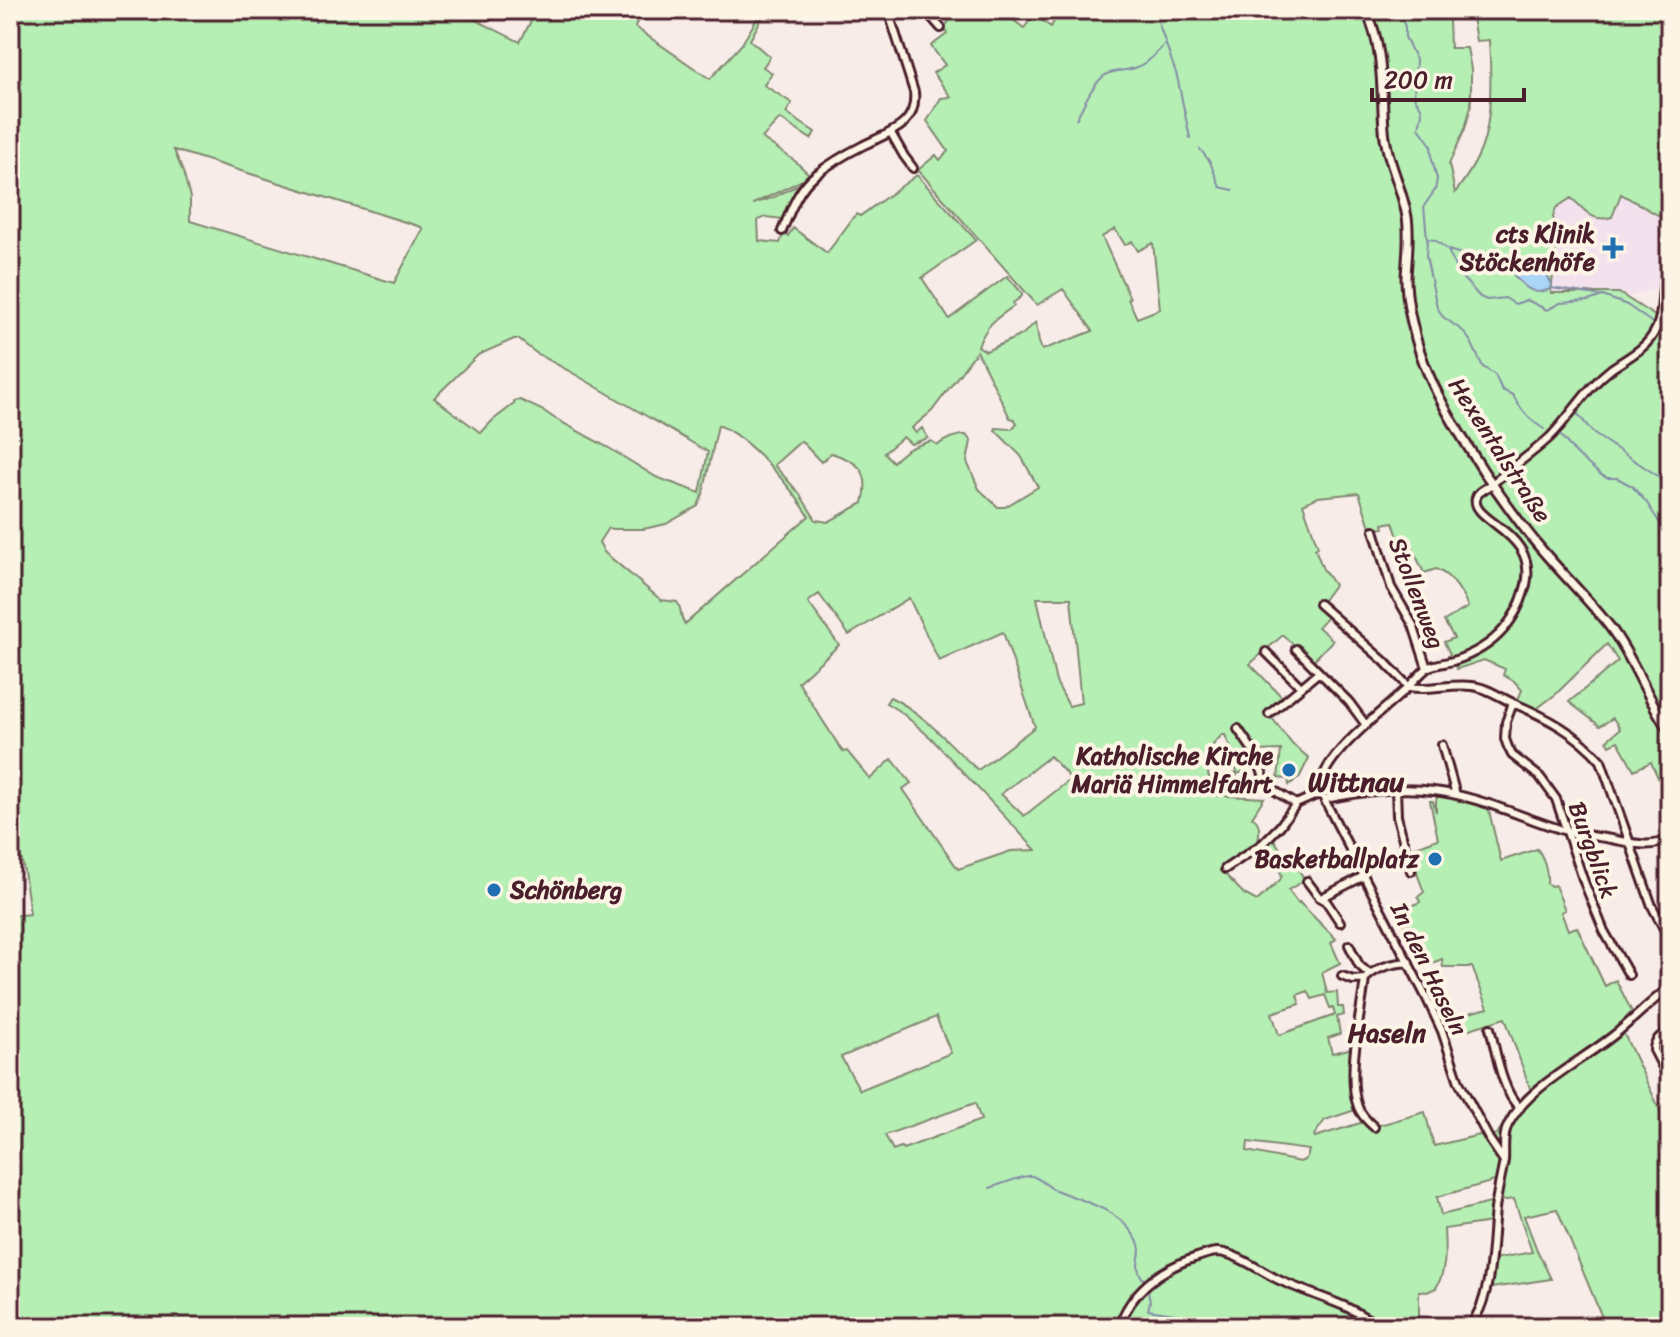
<svg xmlns="http://www.w3.org/2000/svg" width="1680" height="1337" font-family="Sriracha,sans-serif">
	<style>
		.built { fill: #f3e2ed }
		.green { fill: #b5efb4; stroke: #808770; stroke-width: 2; fill-rule: evenodd }
		.water { fill: #abd5f6; stroke: #848ca5; stroke-width: 2 }
		.lines { fill: none; stroke-linecap: round; stroke-linejoin: round }
		.stream { stroke: #848ca5; stroke-width: 2 }
		.minor-casing { stroke: #4a1f2b; stroke-width: 12 }
		.major-casing { stroke: #4a1f2b; stroke-width: 13 }
		.minor { stroke: #fcf5e5; stroke-width: 6 }
		.major { stroke: #fcf5e5; stroke-width: 7 }
		.poi-dot { fill: #1f6fb2; stroke: #fcf5e5; stroke-width: 3 }
		.labels { text-anchor: middle; dominant-baseline: central; stroke-width: 8; stroke-linejoin: round; paint-order: stroke }
		.poi-label { font-size: 24px; font-weight: bold; fill: #4a1f2b; stroke: #fcf5e5; text-anchor: end }
		.street-label { font-size: 24px; fill: #4a1f2b; stroke: #fcf5e5 }
		.neighbourhood-label { font-size: 26px; font-weight: bold; fill: #4a1f2b; stroke: #fcf5e5 }
		.quarter-label { font-size: 28px; font-weight: bold; fill: #4a1f2b; stroke: #fcf5e5 }
	</style>
	<rect width="100%" height="100%" fill="#f8ece9"/>
	<filter id="ink" filterUnits="userSpaceOnUse"><feTurbulence type="fractalNoise" baseFrequency=".0125" numOctaves="2"/><feDisplacementMap in="SourceGraphic" scale="16" xChannelSelector="R" yChannelSelector="G"/><feConvolveMatrix kernelMatrix="1 2 1 2 8 2 1 2 1" color-interpolation-filters="sRGB"/></filter>
	<g filter="url(#ink)">
		<!-- built -->
		<path class="built" d="M1621,194L1670,222V265L1663,285L1627,298L1619,293H1551L1558,232L1553,217L1556,208L1572,198L1592,217L1618,206Z"/>
		<!-- green -->
		<path class="green" d="M10,10H295L327,17L331,10H456L520,42L532,19L536,17L540,10H623L638,19L635,27L710,79L742,44L762,10H766L750,40L770,57L763,67L772,73L764,85L792,103L786,113L815,132L811,139L780,119L762,138L795,161L811,176L753,204L772,198L806,181L782,219L766,217L758,220L759,241L780,243L783,235L788,236L793,228L827,253L856,214L860,216L917,175L976,240L922,278L949,319L1007,276L1022,293V296L1013,303L1014,306C995,319 987,324 978,346L986,351L1022,335L1036,322L1039,342L1042,350L1093,331L1063,289L1037,305L918,170L936,155L940,160L948,151L927,121L941,98L951,97L933,73L945,65L931,46L947,34L944,27L959,10H1000L1024,28L1034,15L1051,27L1054,21L1050,10H1670V222L1621,194L1612,217C1591,223 1586,210 1571,198L1556,208L1553,217L1558,232L1551,293H1619L1658,318L1670,265V742L1666,739L1660,742L1670,765V805L1651,762L1634,770L1618,741L1610,745L1607,740L1620,729L1613,718L1600,726L1569,702L1618,661L1607,644L1556,694L1535,710L1517,702L1522,690L1514,681L1503,675L1505,669L1484,660L1457,669L1454,658L1449,659L1448,656L1450,654L1444,642L1454,638L1444,621L1468,607C1462,592 1452,576 1436,569L1424,573L1411,545L1400,543L1393,522L1383,524L1384,528L1371,530L1359,493L1318,497L1303,504L1318,547L1315,549L1323,569L1334,585L1318,607L1329,615L1318,627L1333,640L1312,662L1283,635L1250,664L1285,700L1269,714L1292,744L1309,758L1299,778L1289,785L1288,779L1278,778L1281,750L1258,751L1255,765L1244,763L1242,773H1237V781L1210,782L1212,795L1264,798L1252,817C1262,823 1259,833 1258,844L1233,860L1222,871L1244,894L1257,901L1280,880L1282,875L1277,867L1274,869L1262,848L1273,838L1286,858L1295,855L1300,872L1305,880L1288,890L1298,903L1299,902L1336,939L1331,943L1340,963L1322,972L1327,993L1337,992L1338,1007H1343L1344,1015L1337,1017L1340,1034L1328,1038L1332,1053L1353,1048L1350,1069L1352,1071L1358,1109L1325,1120L1314,1135L1315,1137L1367,1121L1373,1127L1425,1112L1434,1146L1484,1134L1486,1137L1497,1134L1518,1103L1531,1091L1505,1018L1463,1031L1458,1016L1488,1008L1472,967H1443L1442,959L1430,964L1409,923L1404,925L1398,913L1420,902L1418,897L1424,892L1418,876L1413,848L1438,839L1430,801H1433L1436,812V801L1438,794L1488,807L1501,861L1537,849C1544,857 1548,872 1547,883L1551,886L1555,885L1565,910L1561,912L1568,930L1577,927L1605,986L1616,980L1632,1012L1611,1032L1615,1037L1621,1033L1624,1034L1670,1131V1327H1606L1557,1209L1524,1216L1537,1250L1551,1279L1484,1289L1488,1260L1532,1252L1514,1199L1498,1201V1180L1437,1197L1441,1215L1494,1202L1491,1222L1444,1229C1445,1251 1447,1269 1436,1288L1427,1292L1419,1291V1327H10V916L30,914C26,889 25,859 13,836L16,834L10,825ZM1471,12L1476,41L1489,40C1491,73 1493,124 1479,154C1473,168 1464,181 1455,193L1449,164L1465,129L1471,106V69L1467,48H1450L1449,19L1455,13ZM174,150L421,227L423,229L394,283L190,221V198L183,172ZM1115,229L1125,245L1132,241L1138,251L1153,243L1160,309L1137,318L1128,299L1130,298L1102,237ZM514,339H518L536,353L571,372L708,452L700,493L656,477L609,448L554,418L544,411L520,400L514,401V404L493,420L481,433L434,398L478,355ZM977,351L1010,418L1014,419L1017,423L1012,429L996,428L995,430L1021,456L1038,487L1005,507H998L979,489L967,462L971,441L966,435C958,434 944,440 938,445L931,441C912,447 907,448 893,462L884,453L903,437L911,444L928,438L922,428L916,433L912,428L932,411ZM718,425C750,438 791,487 809,516L685,624C679,617 683,610 677,602L661,600L604,552L599,542L608,528L614,529H643L666,524L698,506L703,494ZM801,441L821,462L831,453C860,462 871,472 863,503L828,522L816,520L799,493L774,465ZM819,594L849,635L909,598L939,661L1003,632L1035,727L978,770C948,744 927,715 890,697L886,703L902,713L931,738L1036,850L1011,851L958,869L903,789L911,783L892,759L870,779L847,751L843,752L798,682L839,645L808,602ZM1037,598H1071L1081,703L1069,706L1056,682ZM1222,735H1225L1234,756L1237,773L1209,778C1204,756 1206,751 1222,735ZM1050,756L1071,779L1024,816L1001,794ZM1308,991L1312,999L1325,995L1330,1008L1333,1007L1335,1015L1279,1035L1272,1013L1300,1004L1297,995ZM936,1017L951,1053L860,1090L841,1057ZM975,1103L981,1120L903,1149L901,1147L893,1150L885,1135ZM1248,1142L1309,1150C1308,1157 1306,1160 1300,1162L1247,1151Z"/>
		<!-- water -->
		<path class="water" d="M1494,259L1523,261L1545,272L1552,284L1551,289C1549,290 1539,292 1537,292C1519,289 1510,264 1494,259Z"/>
		<g class="lines">
			<!-- stream -->
			<path class="stream" d="M271,10L316,22
				M1154,10L1177,76L1190,138
				M1399,10L1405,27V37L1416,60L1414,97L1421,107L1422,113L1419,128L1431,145L1432,159L1437,179L1435,190L1424,206L1427,239L1435,240L1448,250L1458,273L1480,297L1487,300L1505,298L1515,304L1527,300L1547,310L1560,303L1588,301L1603,296L1627,305L1654,324
				M1076,119C1084,105 1091,86 1104,76C1112,70 1126,71 1135,68C1148,64 1156,53 1165,44
				M1200,149L1210,162L1220,187L1233,190
				M1427,241L1426,256L1437,307L1443,317L1463,331L1471,342L1483,367L1495,375L1502,390L1513,395C1520,409 1530,421 1544,429
				M1448,250L1472,257L1494,259
				M1551,288L1577,292
				M1578,292L1601,296
				M1664,332L1670,338
				M1576,412L1594,434L1658,476L1670,489
				M1561,436L1577,455L1601,475L1607,478H1617L1632,486L1647,503L1661,525L1665,610L1670,632
				M990,1188C999,1185 1026,1174 1032,1176C1039,1178 1046,1185 1053,1189C1084,1202 1119,1208 1137,1240C1146,1255 1130,1264 1144,1280
				M1148,1291L1150,1302L1148,1310L1181,1315L1205,1327"/>
			<defs>
				<path id="minor" d="M925,10L941,28
					M891,133L904,156L913,168
					M782,231C790,212 798,189 814,176C828,165 846,154 862,146C887,133 918,127 914,92L888,10
					M1374,530L1391,587L1413,625L1427,668
					M1319,604L1384,661L1409,687
					M1296,649L1349,702L1366,725
					M1266,652L1301,687
					M1409,687C1429,691 1451,683 1472,686C1486,687 1500,697 1513,703C1546,717 1577,733 1601,761L1652,906L1670,940
					M1513,703L1506,722L1505,739L1508,747L1512,755L1540,777L1556,799L1584,882L1604,931L1629,975
					M1269,714L1318,673
					M1238,729L1256,755L1266,783L1272,789L1296,804
					M1442,745L1456,795
					M1396,789L1397,816L1411,871
					M1321,793C1314,762 1382,712 1403,692C1410,686 1422,671 1429,667C1436,664 1445,663 1453,661C1472,655 1491,644 1504,629C1513,618 1520,606 1524,592C1544,532 1470,523 1476,498C1478,490 1488,488 1493,483C1512,467 1533,453 1550,437C1572,415 1586,388 1611,369C1628,357 1647,349 1656,329C1666,309 1658,284 1670,265
					M1321,793L1426,997L1442,1031L1459,1082L1489,1139L1504,1161
					M1325,799C1361,792 1398,786 1434,791C1477,796 1516,815 1557,828C1574,834 1593,836 1611,839C1632,843 1650,849 1670,839
					M1225,869L1262,844L1280,826L1296,804L1321,793
					M1307,881L1319,897L1326,901L1340,922
					M1321,898L1364,876
					M1349,945L1359,965L1369,974
					M1342,976L1353,980L1365,979
					M1490,1028C1496,1051 1502,1093 1520,1108
					M1670,1030C1662,1035 1654,1039 1654,1050L1670,1081
					M1374,1127C1367,1121 1361,1115 1358,1107C1346,1074 1361,1015 1365,979C1376,967 1394,963 1409,962
					M1119,1327C1130,1292 1160,1269 1194,1258C1201,1256 1210,1252 1218,1252C1236,1253 1259,1270 1275,1278C1297,1289 1321,1296 1344,1306C1357,1312 1369,1320 1382,1327
					M1469,1327C1493,1298 1491,1246 1495,1209C1497,1193 1501,1177 1504,1161C1505,1149 1502,1136 1508,1125C1527,1087 1582,1061 1614,1035C1633,1020 1650,1002 1670,987"/>
				<path id="major" d="M1366,10C1384,47 1381,89 1384,129C1386,159 1402,187 1407,217C1410,237 1407,257 1406,277C1406,301 1412,326 1419,349C1433,393 1459,433 1484,472C1502,498 1521,526 1542,550C1564,576 1589,600 1610,627C1635,660 1647,699 1670,732"/>
			</defs>
			<!-- minor casing -->
			<use href="#minor" class="minor-casing"/>
			<!-- major casing -->
			<use href="#major" class="major-casing"/>
			<!-- minor -->
			<use href="#minor" class="minor"/>
			<!-- major -->
			<use href="#major" class="major"/>
		</g>
	</g>
	<!-- markers -->
	<g class="poi-dot">
		<path d="M1609 236h8v8h8v8h-8v8h-8v-8h-8v-8h8z"/>
		<circle cx="1289" cy="770" r="8"/>
		<circle cx="1435" cy="859" r="8"/>
		<circle cx="494" cy="890" r="8"/>
	</g>
	<g class="labels">
		<!-- poi labels -->
		<g class="poi-label">
			<text x="1595" y="234">cts Klinik<tspan x="1595" dy="28">Stöckenhöfe</tspan></text>
			<text x="1273" y="756">Katholische Kirche<tspan x="1273" dy="28">Mariä Himmelfahrt</tspan></text>
			<text x="1419" y="859">Basketballplatz</text>
			<text x="510" y="890" text-anchor="start">Schönberg</text>
		</g>
		<!-- street labels -->
		<g class="street-label">
			<text transform="translate(1500 450) rotate(57)">Hexentalstraße</text>
			<text transform="translate(1417 593) rotate(69)">Stollenweg</text>
			<text transform="translate(1593 850) rotate(70)">Burgblick</text>
			<text transform="translate(1429 969) rotate(64)">In den Haseln</text>
		</g>
		<!-- neighbourhood labels -->
		<g class="neighbourhood-label">
			<text x="1387" y="1033">Haseln</text>
		</g>
		<!-- quarter labels -->
		<g class="quarter-label">
			<text x="1356" y="781">Wittnau</text>
		</g>
	</g>
	<!-- margin -->
	<rect width="1680" height="1337" fill="none" stroke="#fcf5e5" stroke-width="40"/>
	<rect x="20" y="20" width="1640" height="1297" fill="none" stroke="#4a1f2b" stroke-width="3" filter="url(#ink)"/>
	<!-- scale -->
	<path d="M1372 88v12h152v-12" fill="none" stroke="#4a1f2b" stroke-width="4"/>
	<text x="1384" y="88" font-size="24" fill="#4a1f2b" stroke="#fcf5e5" stroke-width="6" paint-order="stroke">200 m</text>
</svg>
